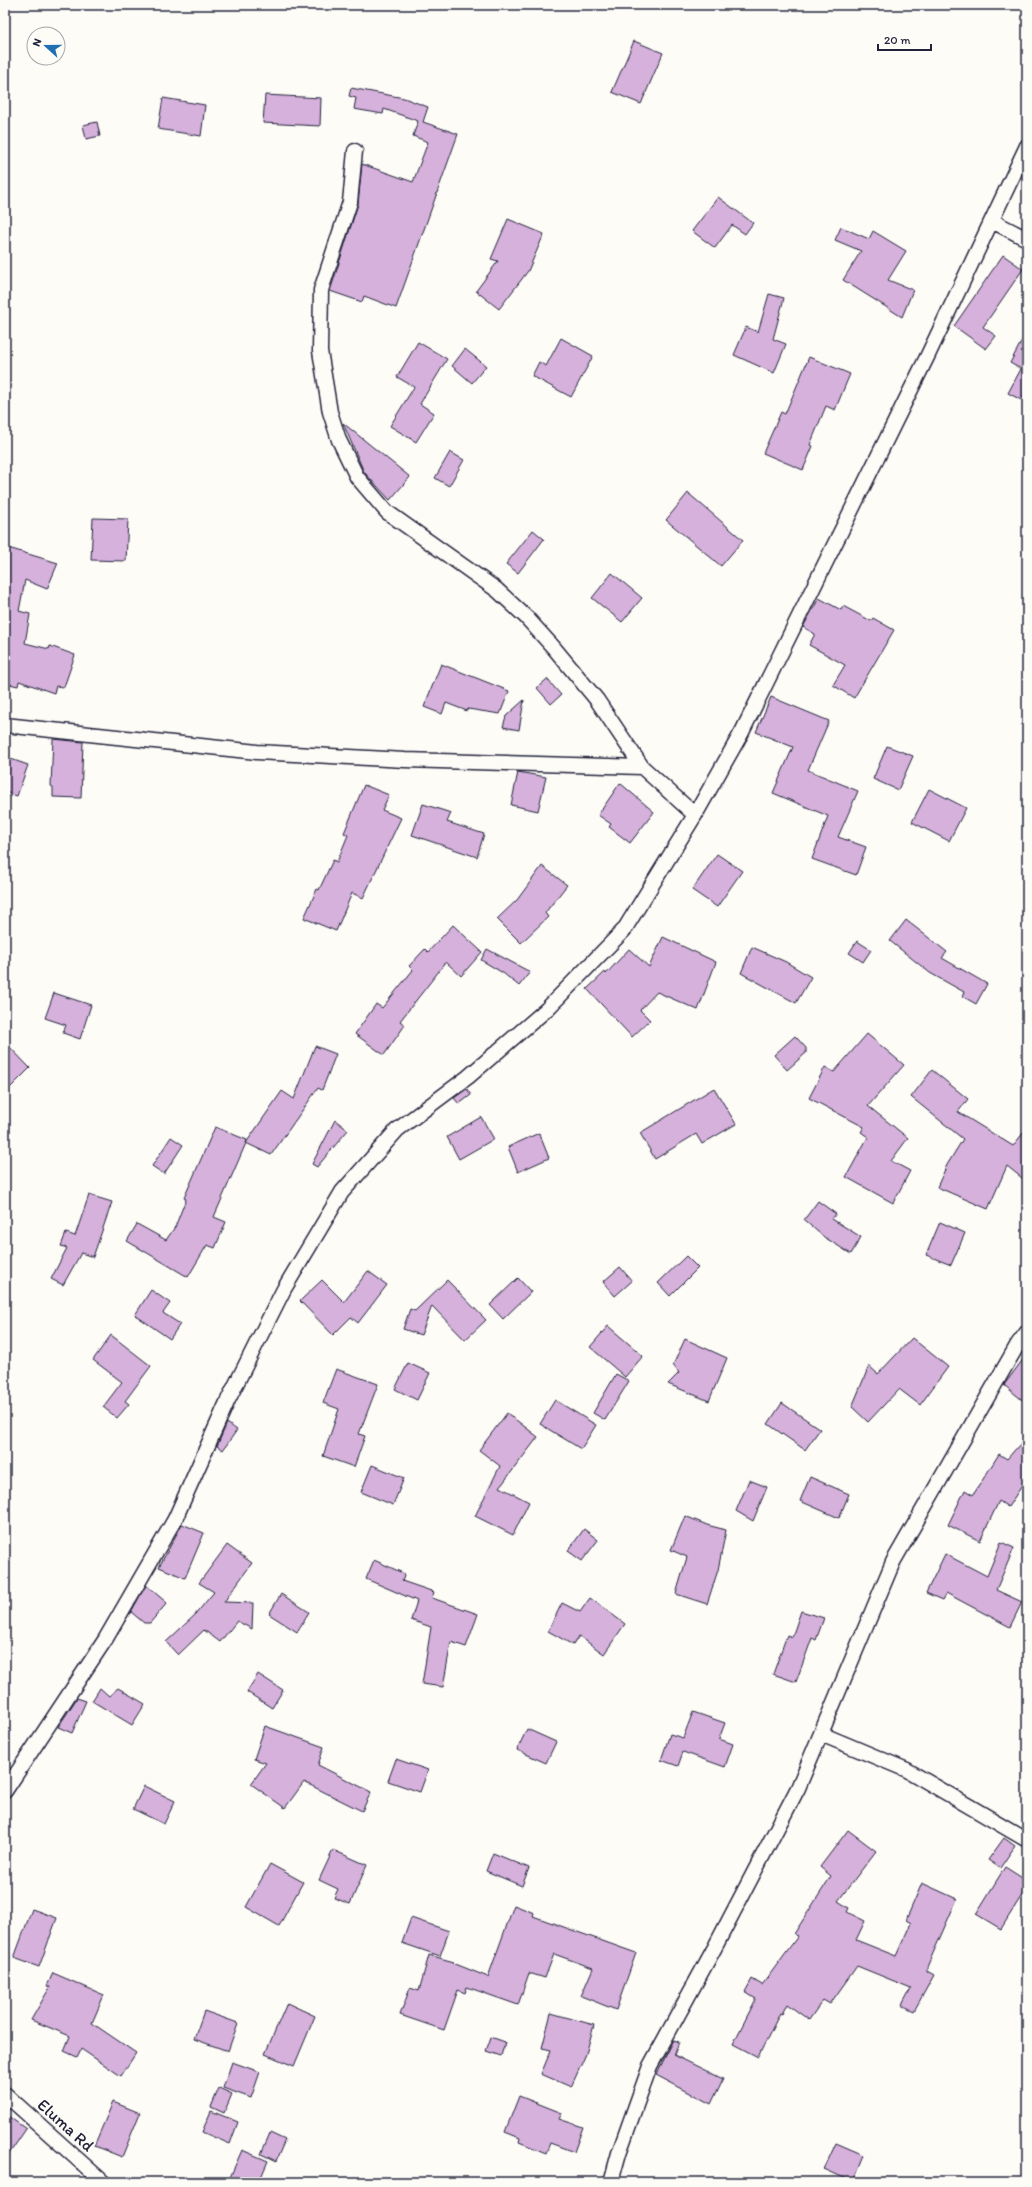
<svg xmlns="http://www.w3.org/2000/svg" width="1032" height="2187" font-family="Itim,sans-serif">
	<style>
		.building { fill: #d5b1db; stroke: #22223b }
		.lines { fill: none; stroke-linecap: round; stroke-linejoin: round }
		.minor-casing { stroke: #22223b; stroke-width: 17 }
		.minor { stroke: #fdfcf7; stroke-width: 14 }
		.labels { text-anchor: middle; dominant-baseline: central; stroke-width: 3.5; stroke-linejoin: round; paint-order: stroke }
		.street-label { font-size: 17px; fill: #22223b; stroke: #fdfcf7 }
	</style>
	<rect width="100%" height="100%" fill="#fdfcf7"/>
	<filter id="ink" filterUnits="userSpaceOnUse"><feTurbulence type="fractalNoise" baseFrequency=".025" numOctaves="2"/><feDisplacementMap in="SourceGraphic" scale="8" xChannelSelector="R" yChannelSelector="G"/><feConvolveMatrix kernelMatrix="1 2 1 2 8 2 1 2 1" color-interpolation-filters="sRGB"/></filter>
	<g filter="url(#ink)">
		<!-- building -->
		<path class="building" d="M634,41L663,53L641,104L612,92Z
			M351,88L404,98L428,107L423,122L458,134L396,308L364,296L362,302L330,291L358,204L362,164L413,182L428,142L413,136L418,121L384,109L383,114L354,109L356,98L349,96Z
			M265,95L321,98L320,126L263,123Z
			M163,98L205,105L201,136L158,129Z
			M97,122L100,136L86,139L83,125Z
			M718,197L753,223L745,234L732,225L715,248L692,231Z
			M508,219L544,234L528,271L499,309L476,291L498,261L491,259Z
			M841,227L869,239L873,231L906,251L888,280L913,290L902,317L843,280L861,251L835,240Z
			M1003,255L1023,269L983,327L996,336L986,349L954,326Z
			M769,294L784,298L773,339L786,344L774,373L734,355L746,327L758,332Z
			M1027,331V389L1021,400L1008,393L1021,369L1010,363Z
			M561,338L593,356L571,397L532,376L539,362L546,366Z
			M418,342L447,359L420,404L434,413L416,442L390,426L414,387L397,377Z
			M465,349L486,366L472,383L452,366Z
			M809,357L850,374L835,410L826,406L810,445L813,446L803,470L763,453L781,412L785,414Z
			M343,423L410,477L390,500L364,472Z
			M450,452L464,460L449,486L435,478Z
			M688,493L743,540L721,566L666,520Z
			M93,518L128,519L126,561L91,560Z
			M533,530L544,539L518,573L506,564Z
			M5,547L58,563L47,589L25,580L19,611L30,614L25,643L49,649L50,646L75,655L64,687L56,686L54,693L19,681L18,686L5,683Z
			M612,573L642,598L622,622L592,598Z
			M819,598L841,610L843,606L871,621L873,618L894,630L854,698L833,685L845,665L809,645L815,634L803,627Z
			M441,664L509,691L500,714L468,709L467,711L446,703L442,714L424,707Z
			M547,679L561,695L551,704L537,688Z
			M771,697L829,721L808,770L858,791L838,837L866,847L856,875L812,859L828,816L773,793L793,747L756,732Z
			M524,700L519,730L503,727L506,716Z
			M53,739L83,742L81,798L53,797V787L51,786Z
			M887,746L913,756L898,790L873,779Z
			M5,757L28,765L17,796L5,792Z
			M518,772L546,777L538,811L511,805Z
			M620,783L654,812L630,843L609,827L611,824L598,815Z
			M364,785L389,795L382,810L401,818L363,898L352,893L336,931L304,918L317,889L319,890L333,860L337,862L348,835L344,833Z
			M929,789L966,808L949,841L912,822Z
			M423,804L451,813L447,822L484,834L477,857L412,835Z
			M717,854L742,871L717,907L692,890Z
			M542,866L567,885L545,913L548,917L521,943L497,919L517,900Z
			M906,920L947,952L942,958L987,984L976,1004L962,996L964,992L930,973L890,941Z
			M453,925L482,952L461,976L446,962L400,1021L405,1025L384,1055L355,1034L376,1004L382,1008L413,970L409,966L425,949L428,952Z
			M663,937L716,962L698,1010L657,992L640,1010L650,1020L632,1037L587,989L605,972L606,974L629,949L649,967Z
			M857,941L871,950L863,962L849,953Z
			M752,947L786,962L811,977L796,1003L741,973Z
			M487,949L530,972L519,986L503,973L481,960Z
			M54,993L91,1005L80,1039L63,1033L66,1025L45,1018Z
			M867,1034L904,1065L868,1106L908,1138L891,1161L910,1171L893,1203L846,1177L868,1137L861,1132L864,1127L809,1098L825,1067L834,1072Z
			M795,1036L806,1048V1053L787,1070L774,1055Z
			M5,1042L30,1068L5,1093Z
			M315,1046L336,1054L322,1090L318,1088L271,1155L246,1143L214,1217L226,1222L215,1248L207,1245L188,1277L127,1241L137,1224L166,1240L175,1227L186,1199L184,1198L215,1127L247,1140L246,1143L282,1091L294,1099Z
			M932,1070L968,1099L958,1112L1013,1146L1027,1128V1182L1007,1166L988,1209L937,1187L947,1165L963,1139L911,1097Z
			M714,1088L736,1124L702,1144L696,1134L655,1159L640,1133Z
			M467,1089L471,1095L459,1104L454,1098Z
			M481,1117L494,1139L459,1159L447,1137Z
			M335,1120L348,1130L317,1167L312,1164Z
			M539,1133L549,1158L518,1172L508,1147Z
			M171,1137L183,1145L164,1174L152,1166Z
			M89,1195L112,1202L93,1257L81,1253L63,1285L51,1279L67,1248L61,1246L66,1233L75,1236Z
			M818,1201L836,1214L832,1219L861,1237L851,1254L824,1237L804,1220Z
			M940,1222L965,1233L951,1265L926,1255Z
			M686,1256L698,1268L670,1296L658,1283Z
			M620,1267L632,1281L615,1296L603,1282Z
			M368,1271L387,1285L358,1323L351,1317L333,1335L300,1301L322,1280L344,1302Z
			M518,1278L531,1292L503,1319L490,1305Z
			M447,1280L486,1320L465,1340L432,1306L421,1335L403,1329L410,1309L415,1311Z
			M151,1290L170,1303L163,1313L180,1324L170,1339L135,1315Z
			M608,1326L643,1356L625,1377L590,1347Z
			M111,1335L151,1366L125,1401L129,1404L117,1418L103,1407L122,1382L93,1360Z
			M912,1338L948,1367L920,1405L899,1389L868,1422L852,1407L869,1366L878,1374Z
			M685,1339L727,1358L709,1401L668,1384L679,1373L673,1365Z
			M1027,1354V1404L1004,1385Z
			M408,1363L430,1373L417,1400L395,1389Z
			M336,1369L378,1384L359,1434L365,1436L354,1467L323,1456L339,1409L323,1403Z
			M616,1374L629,1381L605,1420L593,1413Z
			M555,1400L596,1425L581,1449L540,1424Z
			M782,1403L820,1429L805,1450L768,1424Z
			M507,1413L538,1437L500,1487L529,1502L513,1535L475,1516L500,1466L479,1450Z
			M227,1423L237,1430L223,1450L217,1446Z
			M1027,1436V1478L1008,1507L999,1501L980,1541L948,1525L965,1490L973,1495L999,1454L1007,1459Z
			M372,1465L404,1478L393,1505L361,1492Z
			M810,1477L849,1494L839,1518L800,1501Z
			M749,1480L767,1487L753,1521L736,1511Z
			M685,1516L707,1525L726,1530L718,1570L707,1604L676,1594L687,1557L671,1550Z
			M182,1524L204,1533L185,1578L159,1567Z
			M584,1529L598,1540L582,1561L568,1551Z
			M1001,1542L1014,1548L996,1590L1022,1602L1010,1627L946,1593L942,1600L926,1593L945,1554L987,1576Z
			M227,1545L252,1563L224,1602L253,1603L252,1629L237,1621L220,1642L204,1630L178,1655L166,1642L195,1615L214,1592L199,1583Z
			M374,1560L405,1574L402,1581L434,1592L432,1598L478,1614L466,1647L451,1642L443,1687L422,1684L431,1627L411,1620L417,1601L366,1579Z
			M146,1585L167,1603L150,1623H144L131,1612Z
			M281,1594L309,1612L297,1632L269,1614Z
			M590,1598L625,1624L604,1654L579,1636L573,1645L548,1631L562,1603L580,1612Z
			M801,1611L824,1618L816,1640L812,1638L796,1682L773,1674L787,1635L792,1637Z
			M258,1674L283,1690L272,1708L247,1692Z
			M100,1688L109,1696L118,1688L145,1704L132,1725L92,1701Z
			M77,1698L86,1701L72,1733L58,1727Z
			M693,1712L725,1723L719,1739L733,1744L725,1767L683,1752L678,1766L661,1760L670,1734L683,1738Z
			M265,1726L324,1747L318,1765L371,1792L362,1811L304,1782L285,1808L251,1784L266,1763L254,1759Z
			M527,1729L556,1742L546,1763L517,1750Z
			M396,1759L428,1770L420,1792L388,1781Z
			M144,1786L175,1801L164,1824L133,1809Z
			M848,1830L876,1851L838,1901L849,1908L847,1912L865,1921L856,1940L896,1956L911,1923L906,1920L922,1883L957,1899L927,1967V1971L934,1975L914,2011L902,2005L911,1988L857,1966L830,2004L823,2000L809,2020L787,2004L782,2014L780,2013L758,2057L733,2044L756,1999L745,1992L752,1979L762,1985L798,1936L794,1934L831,1876L820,1867Z
			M1004,1838L1015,1846L1000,1868L988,1860Z
			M333,1850L367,1865L350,1904L334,1898L338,1889L319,1880Z
			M493,1853L529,1868L522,1886L486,1871Z
			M270,1864L303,1882L279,1926L246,1907Z
			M1005,1867L1027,1881V1887L1001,1929L976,1914Z
			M514,1905L534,1913L533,1916L636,1953L616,2010L581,1996L593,1968L554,1954L545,1978L529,1973L518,2005L467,1987L465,1993L458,1990L444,2030L400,2015L410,1988L419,1991L429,1955L454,1962L453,1963L488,1977Z
			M32,1909L57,1918L39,1967L14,1958Z
			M411,1918L449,1931L440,1956L402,1943Z
			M53,1973L104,1995L92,2023L136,2053L121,2076L81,2049L77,2057L64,2051L70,2036L31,2020L50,1987L47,1986Z
			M287,2003L315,2016L294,2066L265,2054Z
			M204,2011L238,2023L228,2051L194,2039Z
			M551,2013L594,2025L586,2054L571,2087L541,2074L551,2050L542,2048Z
			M491,2037L505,2042L501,2056L486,2051Z
			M674,2040L679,2042L674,2055L723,2079L711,2104L656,2075Z
			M232,2062L260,2072L251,2098L223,2088Z
			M219,2088L232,2094L224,2113L211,2107Z
			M519,2096L562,2113L559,2119L583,2127L574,2152L550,2143L546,2153L519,2142L520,2138L505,2132Z
			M113,2102L140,2113L122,2157L94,2146Z
			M211,2111L238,2122L230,2144L202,2132Z
			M5,2114L26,2129L5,2160Z
			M270,2133L285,2140L276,2161L261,2154Z
			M836,2143L864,2155L853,2182L824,2169Z
			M242,2150L268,2161L259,2182H228Z"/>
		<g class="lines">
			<defs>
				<path id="minor" d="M355,151L350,202L321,290L320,351L330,412L339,440L357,477L387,512L497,590L526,617L554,648L597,700L642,767L695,815
					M992,221L1027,239
					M5,725L257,752L405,760L642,767
					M821,1734L907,1770L1027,1840
					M5,1791L105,1640L175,1519L228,1400L284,1289L342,1192L397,1130L468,1077L547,1009L624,930L695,815L742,732L928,355L1027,146
					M5,2094L103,2182
					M611,2182L619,2153L650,2066L715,1947L798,1788L893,1562L1018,1344L1027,1332"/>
			</defs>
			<!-- minor casing -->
			<use href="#minor" class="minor-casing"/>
			<!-- minor -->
			<use href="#minor" class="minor"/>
		</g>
	</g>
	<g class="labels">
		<!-- street labels -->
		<g class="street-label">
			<text transform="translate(66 2125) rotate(42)">Eluma Rd</text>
		</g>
	</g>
	<!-- margin -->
	<rect width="1032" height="2187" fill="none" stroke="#fdfcf7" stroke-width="20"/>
	<rect x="10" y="10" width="1012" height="2167" fill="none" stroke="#22223b" stroke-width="1.5" filter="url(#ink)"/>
	<!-- north arrow -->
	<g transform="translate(46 46) rotate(291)"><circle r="19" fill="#fdfcf7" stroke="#a5a5ac"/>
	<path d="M0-3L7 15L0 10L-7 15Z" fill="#1f6fb2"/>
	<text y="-6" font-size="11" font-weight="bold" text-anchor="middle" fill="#22223b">N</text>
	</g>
	<!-- scale -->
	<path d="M878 44v6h53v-6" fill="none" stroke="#22223b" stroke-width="2"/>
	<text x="884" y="44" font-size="12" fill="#22223b" stroke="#fdfcf7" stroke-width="3" paint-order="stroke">20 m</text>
</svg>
